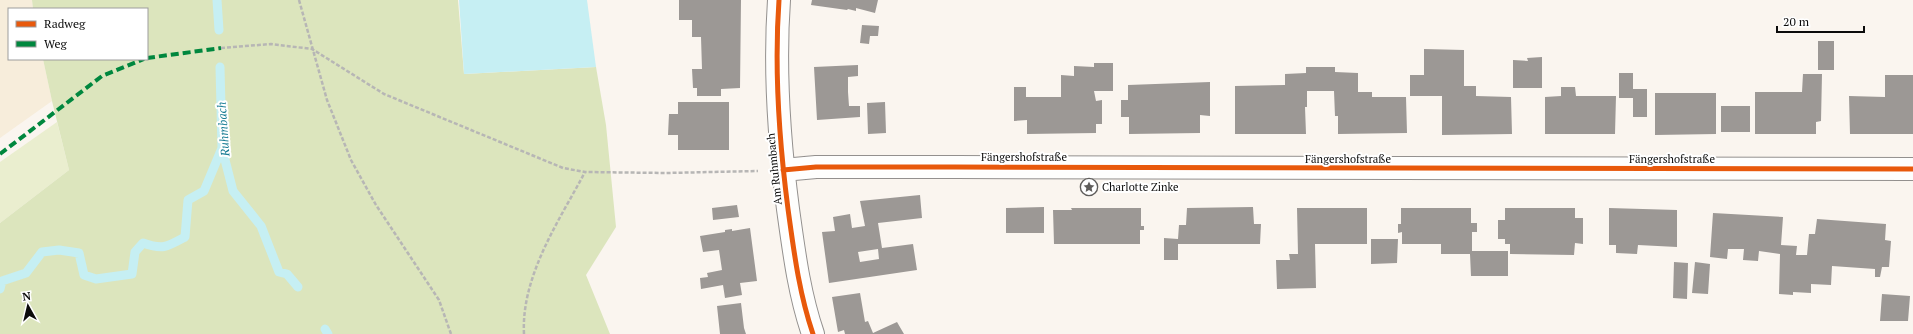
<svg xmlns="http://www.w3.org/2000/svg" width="1913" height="334" font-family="'PT Serif',serif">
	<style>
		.farmland { fill: #f7eddb }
		.green { fill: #eaeecf }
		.forest { fill: #dce5bd }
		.water { fill: #c6eff3 }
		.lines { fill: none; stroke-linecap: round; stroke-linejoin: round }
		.stream { stroke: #c6eff3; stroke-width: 9 }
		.building { fill: #9c9895; fill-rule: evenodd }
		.minor-casing { stroke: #93908e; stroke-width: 24 }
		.path { stroke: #b7b6b5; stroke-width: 2.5; stroke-dasharray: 4 2; stroke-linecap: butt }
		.minor { stroke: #fefefd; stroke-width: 22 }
		.quiet { stroke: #00873e; stroke-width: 4; stroke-dasharray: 8 4; stroke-linecap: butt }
		.cycleway-casing { stroke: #fff; stroke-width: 8 }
		.cycleway { stroke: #e8590c; stroke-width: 5 }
		.labels { text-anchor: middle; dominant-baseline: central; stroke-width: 4; stroke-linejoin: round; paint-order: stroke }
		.street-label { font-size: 11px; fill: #0b0b0b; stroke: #fff }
		.poi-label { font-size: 11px; fill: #0b0b0b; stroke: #fff; text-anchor: start }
		.water-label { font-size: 12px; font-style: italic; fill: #177c94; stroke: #fff }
	</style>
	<rect width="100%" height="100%" fill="#faf5ef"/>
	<!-- farmland -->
	<path class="farmland" d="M0,0H32L33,9H9V59H43L52,101L0,138Z"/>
	<!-- green -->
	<path class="green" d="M57,122L69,170L0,223V162Z"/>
	<!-- forest -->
	<path class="forest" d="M32,0H458L464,74L596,67L606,125L616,227L586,275L610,334H0V223L69,170L52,101L43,59H147V9H33Z"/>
	<!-- water -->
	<path class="water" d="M459,0H587L596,67L464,74Z"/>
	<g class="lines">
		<!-- stream -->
		<path class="stream" d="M217,0L219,30
			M220,67L222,148L233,191L261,226L279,272L287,274L298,287
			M0,289L2,281L26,273L42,252L59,250L79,253L84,275L96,279L132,274L135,252L143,243C163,250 167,247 185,237L188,200L204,191L222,148
			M325,329L328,334"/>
	</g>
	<!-- building -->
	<path class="building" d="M679,0H741L740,88L721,89V96H697V88H693L692,69H702L701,37H692V20H679Z
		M812,0H878L875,13L856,8V11L848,9L847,10L811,5Z
		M862,25L879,26L878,36H870L869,44L860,43Z
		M1818,41H1834V70H1818Z
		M1424,49L1464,50V86H1476V96L1511,97L1512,134L1442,135V96H1410V75H1424Z
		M1542,57V88H1513V60L1528,61L1527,58Z
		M1094,63H1113V91H1094L1096,101L1102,100V124H1096V133L1027,134V120L1014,121V87H1026V97H1061V75L1074,76V66L1094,67Z
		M858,65V76L848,77V92L849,106H860V117L817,120L814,67Z
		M1306,67H1335V72L1358,73V92H1372V97H1406L1407,133L1338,134V116H1335L1334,91H1307V107H1305L1306,134H1235V86L1285,85V74L1306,73Z
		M1619,73H1633V89H1647V117H1633V98H1619Z
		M1803,74H1822L1821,121L1816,122V134H1755V92H1802Z
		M1885,75H1913V134H1850L1849,96L1885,97Z
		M1210,82V116L1200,115V133L1129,134V117H1121V100H1128V85Z
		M1561,87H1575L1576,96H1616L1615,134H1545V97L1561,96Z
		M1655,93H1716V134L1655,135Z
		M678,102H729V150H678V135H668L669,114H678Z
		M885,102L886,133L868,134L867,103Z
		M1721,106H1750V132H1721Z
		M920,195L922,218L878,223L882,248L913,244L917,270L829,283L822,232L835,231L833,217L850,214L852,228L865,226L860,201ZM878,249L879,259L860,262L858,252Z
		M737,205L739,217L713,220L712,208Z
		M1044,207V233H1006V208Z
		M1253,207L1254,224H1261L1260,244H1178V260H1164V238L1178,239L1179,225H1186L1187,208Z
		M1071,208H1141V226H1144V230H1140V244H1054L1053,210H1072Z
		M1297,208H1367V244H1315L1316,288L1277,289L1276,260H1290L1289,254H1298Z
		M1401,208H1471V223H1477V232H1472V251H1508V276H1471L1470,254H1441V244H1402V232L1398,233V224H1401Z
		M1505,208H1575V218H1583V244L1575,243L1574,255L1510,254V244H1505V239H1498V220H1505Z
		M1609,208L1677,210V247L1638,245L1637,254L1616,253V245H1609Z
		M1713,213L1783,217L1781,245L1797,246L1796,255H1807L1809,234H1815L1817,219L1886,224L1885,240L1891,241L1889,267H1882L1880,277H1875V269L1832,266L1831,285L1811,284V293L1793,292V295L1779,294L1780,254L1759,251L1758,261L1743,260L1744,249H1728L1727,259L1710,257Z
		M750,228L757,281L740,283L742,295L725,298L723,285L701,289L700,278L708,277L707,273L722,270L719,250L703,252L700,236L725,232V230L732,229V231Z
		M1371,239H1398L1397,263L1371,264Z
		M1674,262L1688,263L1687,299L1673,298Z
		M1695,262L1710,264L1708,294L1692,293Z
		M860,293L865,322L868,321L873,333L897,322L904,334H845L844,330L838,332L832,297Z
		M1882,294L1910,296L1908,321H1880Z
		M741,303L744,328L746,334H720L717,306Z"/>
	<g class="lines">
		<defs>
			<path id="minor" d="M779,0C774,70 779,140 788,209C794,252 799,293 813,334
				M783,170L816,167H955L1913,169"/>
		</defs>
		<!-- minor casing -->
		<use href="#minor" class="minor-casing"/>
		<!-- path -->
		<path class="path" d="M299,0L327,100L351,160L376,205L439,300L451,334
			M221,48L271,44L312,49L384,94L563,168L585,172L666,173L758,171
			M524,334C521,276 559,221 585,172"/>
		<!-- minor -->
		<use href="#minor" class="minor"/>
		<!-- quiet -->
		<path class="quiet" d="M147,58L221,48
			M0,154L102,76L144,59"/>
		<defs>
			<path id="cycleway" d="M779,0C774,70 779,140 788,209C794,252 799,293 813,334
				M783,170L816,167H955L1913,169"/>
		</defs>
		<!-- cycleway casing -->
		<use href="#cycleway" class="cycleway-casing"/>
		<!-- cycleway -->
		<use href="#cycleway" class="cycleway"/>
	</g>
	<!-- icons -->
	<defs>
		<symbol id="sight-ring" viewBox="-11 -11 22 22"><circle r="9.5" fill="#fff" stroke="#5f5d5b" stroke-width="1.5"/><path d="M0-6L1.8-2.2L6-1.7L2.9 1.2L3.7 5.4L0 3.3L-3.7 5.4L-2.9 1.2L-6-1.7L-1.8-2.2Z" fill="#5f5d5b"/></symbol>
	</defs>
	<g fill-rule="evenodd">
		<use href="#sight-ring" x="1079" y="177" width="20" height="20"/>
	</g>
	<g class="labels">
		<!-- street labels -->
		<g class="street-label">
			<text x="1024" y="157">Fängershofstraße</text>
			<text x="1348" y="159">Fängershofstraße</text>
			<text x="1672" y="159">Fängershofstraße</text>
			<text transform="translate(774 169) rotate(-96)">Am Ruhmbach</text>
		</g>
		<!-- poi labels -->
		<g class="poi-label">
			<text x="1102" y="187">Charlotte Zinke</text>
		</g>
		<!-- water labels -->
		<g class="water-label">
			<text transform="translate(223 129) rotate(-94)">Ruhmbach</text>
		</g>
	</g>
	<!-- legend -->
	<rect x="8" y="8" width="140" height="52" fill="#ffffff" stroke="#9d9d9d"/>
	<rect x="16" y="21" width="20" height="6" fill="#e8590c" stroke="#9d9d9d"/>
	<text x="44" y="28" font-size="12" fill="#0b0b0b">Radweg</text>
	<rect x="16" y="41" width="20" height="6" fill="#00873e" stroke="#9d9d9d"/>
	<text x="44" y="48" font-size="12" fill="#0b0b0b">Weg</text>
	<!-- north arrow -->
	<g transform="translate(28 306) rotate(352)" stroke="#ffffff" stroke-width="3" paint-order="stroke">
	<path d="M0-3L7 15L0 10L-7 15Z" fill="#0b0b0b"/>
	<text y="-6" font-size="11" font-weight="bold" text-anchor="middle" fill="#0b0b0b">N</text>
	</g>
	<!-- scale -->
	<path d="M1777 26v6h87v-6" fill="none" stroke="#0b0b0b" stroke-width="2"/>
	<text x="1783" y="26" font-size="12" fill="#0b0b0b" stroke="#ffffff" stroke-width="3" paint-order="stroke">20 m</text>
</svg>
